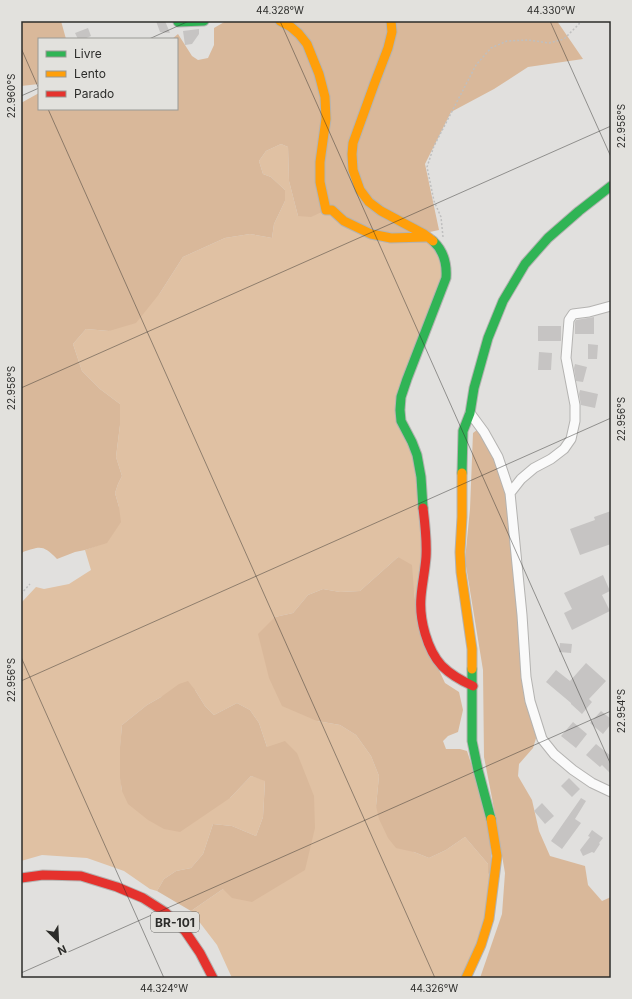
<svg xmlns="http://www.w3.org/2000/svg" width="632" height="999" font-family="Inter,sans-serif">
	<style>
		.green { fill: #e0c1a3 }
		.forest { fill: #d9b89a }
		.building { fill: #c6c4c3 }
		.lines { fill: none; stroke-linecap: round; stroke-linejoin: round }
		.street-casing { stroke: #b4b3b1; stroke-width: 11 }
		.fast-casing { stroke: #b4b3b1; stroke-width: 11 }
		.slow-casing { stroke: #b4b3b1; stroke-width: 11 }
		.jam-casing { stroke: #b4b3b1; stroke-width: 11 }
		.path { stroke: #bfbfbf; stroke-width: 1.5; stroke-dasharray: 2 2; stroke-linecap: butt }
		.street { stroke: #fafafa; stroke-width: 9 }
		.fast { stroke: #30b455; stroke-width: 9 }
		.slow { stroke: #ff9f0a; stroke-width: 9 }
		.jam { stroke: #e5322d; stroke-width: 9 }
		.ticks { fill: none; stroke: #2c2c2a; stroke-width: 1; stroke-opacity: 0.45 }
		.labels { text-anchor: middle; dominant-baseline: central; stroke-width: 4; stroke-linejoin: round; paint-order: stroke }
		.shield { fill: #e2e1dd; stroke: #636260; stroke-width: 1 }
		.shield-label { font-size: 12px; font-weight: bold; fill: #2c2c2a }
		.neatline { fill: none; stroke: #2c2c2a; stroke-width: 1.5 }
		.ticks-label { font-size: 10px; text-anchor: middle; fill: #2c2c2a }
	</style>
	<rect width="100%" height="100%" fill="#e1e0de"/>
	<!-- green -->
	<path class="green" d="M281,144L288,147L289,181L298,216L326,210L422,240L431,244L441,262L443,274L398,402L416,458L424,558L417,616L414,591L398,557L360,591L340,592L323,589L308,595L293,613L275,617L317,721L340,725L356,735L371,756L379,776L376,806L414,852L429,858L446,850L465,837L488,864V874L492,873L485,928L465,978H232L217,945L191,911L223,889L270,891L267,747L259,723L250,710L237,703L214,715L205,706L195,690L161,697L147,705L122,725C120,747 119,769 122,791L230,798L251,776L265,780L263,817L256,836L232,826L213,824L203,854L191,868L176,871L164,879L157,891L150,889L124,871L87,858L42,855L21,861V603L36,587L44,589L69,584L91,570L85,550L107,542L119,507L115,493L118,484L122,476L116,457L120,425V404L100,389L82,371L73,344L86,329L109,331L160,293L183,257L225,238L250,234L272,238L274,224L285,201V190L271,177L263,174L259,161L266,151Z"/>
	<!-- forest -->
	<path class="forest" d="M21,21H61L66,39H39V84L21,86Z
		M226,21H557L583,59L528,67L494,89L451,112L425,164L439,230L402,238L363,236L326,210L311,217L298,216L289,181L288,147L281,144L266,151L259,161L263,174L271,177L285,190V201L274,224L272,238L250,234L225,238L183,257L160,293L136,323L109,331L86,329L73,344L82,371L100,389L120,404V425L116,457L122,476L118,484L115,493L119,507L121,522L107,543L85,550L75,552L57,559C43,545 41,546 23,552L21,555V103L39,93V109H177V39H172L178,34L192,56L198,60L208,58L214,45V28Z
		M477,430L487,440L500,463L512,524L525,700L537,735L533,748L519,764L518,776L532,800L539,831L550,856L585,866L588,885L602,901L611,897V978H480L502,914L505,873L492,798L484,757L483,670L465,560L470,509L473,433Z
		M398,557L412,565L414,591L417,616L438,668L445,683L459,692L463,710L458,732L448,736L443,741L446,749H460L467,751L489,818L492,873L488,874V864L465,837L446,850L429,858L414,852L396,848L388,838L379,819L376,806L379,776L371,756L356,735L340,725L317,721L282,706L269,678L258,634L275,617L293,613L308,595L323,589L340,592L360,591Z
		M188,681L195,690L205,706L214,715L237,703L250,710L259,723L267,747L285,741L297,753L314,796L315,828L305,870L252,902L232,898L223,889L191,911L157,891L164,879L176,871L191,868L203,854L213,824L232,826L256,836L263,817L265,781L251,776L230,798L180,832L164,829L148,820L128,804L122,791L120,778V747L122,725L147,705L161,697L179,684Z"/>
	<!-- building -->
	<path class="building" d="M156,21H165L170,33L160,32Z
		M88,28L91,36L84,39H78L75,33Z
		M199,29V34L192,44L185,45L183,31Z
		M594,317V334H575V322L576,320Z
		M538,326H561V341H538Z
		M588,344L598,345L597,359H588Z
		M539,352L552,353L551,370H538Z
		M575,364L587,367L583,382L576,381L574,368Z
		M580,390L598,394L595,408L581,405L579,394Z
		M611,511V544L580,555L570,529L595,520L594,517Z
		M603,575L610,591L602,595L610,611L572,630L564,613L572,609L564,593Z
		M560,643L572,644L571,653L559,652Z
		M586,663L606,681L589,699L592,702L582,714L571,704V703L546,682L556,670L570,681Z
		M601,711L611,719V724L603,734L590,723Z
		M573,722L587,734L576,748L561,736Z
		M596,744L611,756V774L602,765L600,767L586,755Z
		M569,778L580,789L572,797L561,786Z
		M581,798L586,801L575,819L581,823L562,849L551,841Z
		M542,803L554,816L545,824L534,811Z
		M592,830L603,838L599,843L600,844L594,853L592,852L583,856L580,850L590,837L588,836Z"/>
	<g class="lines">
		<defs>
			<path id="street" d="M470,413L484,432L498,457L510,493L522,615L526,677L530,701L542,739L554,754L573,770L592,783L611,792
				M510,493L521,479L534,468L551,459L564,449L571,439L575,421V405L566,358L569,320L573,314L589,312L611,306"/>
			<path id="fast" d="M178,22L204,21
				M462,473L463,431L470,413L474,388L488,338L503,301L525,264L548,238L579,211L611,186
				M423,508L421,477L417,455L412,442L401,421L400,410L401,397L407,379L446,278C447,264 444,251 433,241
				M472,669V741L478,770L491,819"/>
			<path id="slow" d="M280,21L291,27L299,34L307,44L319,74L325,97L326,119L320,162V182L326,210H332L344,221L371,234L391,238L426,237
				M391,21L392,32L388,48L375,82L353,143L352,154L353,170L360,190L369,202L381,211L424,234L433,241
				M462,473V517L460,552L461,572L472,649V669
				M466,978L481,945L489,919L497,856L491,819"/>
			<path id="jam" d="M423,508C425,524 427,541 426,557C425,571 422,584 421,597C419,619 427,650 442,666C451,675 462,681 473,686
				M21,878L43,875L81,876L117,887L143,898L165,912L185,931L200,953L213,978"/>
		</defs>
		<!-- street casing -->
		<use href="#street" class="street-casing"/>
		<!-- fast casing -->
		<use href="#fast" class="fast-casing"/>
		<!-- slow casing -->
		<use href="#slow" class="slow-casing"/>
		<!-- jam casing -->
		<use href="#jam" class="jam-casing"/>
		<!-- path -->
		<path class="path" d="M443,237L441,217L434,201L427,167L434,146L476,65L491,48L507,41L528,40L549,43L564,39L579,24L580,21
			M21,594L30,584"/>
		<!-- street -->
		<use href="#street" class="street"/>
		<!-- fast -->
		<use href="#fast" class="fast"/>
		<!-- slow -->
		<use href="#slow" class="slow"/>
		<!-- jam -->
		<use href="#jam" class="jam"/>
	</g>
	<!-- ticks -->
	<path class="ticks" d="M280,21L611,765M550,21L611,157M149,39L189,21M21,48L39,89M21,96L39,88M48,109L435,978M21,388L611,126M21,657L164,978M21,681L611,418M21,973L611,711"/>
	<g class="labels">
		<!-- shield labels -->
		<rect class="shield" x="151" y="912" width="48" height="20" rx="3"/>
		<g class="shield-label">
			<text x="175" y="922">BR-101</text>
		</g>
	</g>
	<!-- border -->
	<rect width="632" height="999" fill="none" stroke="#e2e1dd" stroke-width="44"/>
	<!-- legend -->
	<rect x="38" y="38" width="140" height="72" fill="#e2e1dd" stroke="#999995"/>
	<rect x="46" y="51" width="20" height="6" fill="#30b455" stroke="#999995"/>
	<text x="74" y="58" font-size="12" fill="#2c2c2a">Livre</text>
	<rect x="46" y="71" width="20" height="6" fill="#ff9f0a" stroke="#999995"/>
	<text x="74" y="78" font-size="12" fill="#2c2c2a">Lento</text>
	<rect x="46" y="91" width="20" height="6" fill="#e5322d" stroke="#999995"/>
	<text x="74" y="98" font-size="12" fill="#2c2c2a">Parado</text>
	<!-- north arrow -->
	<g transform="translate(58 941) rotate(156)" stroke="#e2e1dd" stroke-width="3" paint-order="stroke">
	<path d="M0-3L7 15L0 10L-7 15Z" fill="#2c2c2a"/>
	<text y="-6" font-size="11" font-weight="bold" text-anchor="middle" fill="#2c2c2a">N</text>
	</g>
	<rect x="22" y="22" width="588" height="955" class="neatline"/>
	<g class="ticks-label">
		<text x="280" y="14">44.328°W</text>
		<text x="551" y="14">44.330°W</text>
		<text transform="translate(11 96) rotate(-90)" y="4">22.960°S</text>
		<text transform="translate(621 126) rotate(-90)" y="4">22.958°S</text>
		<text transform="translate(11 388) rotate(-90)" y="4">22.958°S</text>
		<text transform="translate(621 419) rotate(-90)" y="4">22.956°S</text>
		<text transform="translate(11 680) rotate(-90)" y="4">22.956°S</text>
		<text transform="translate(621 711) rotate(-90)" y="4">22.954°S</text>
		<text x="164" y="992">44.324°W</text>
		<text x="434" y="992">44.326°W</text>
	</g>
</svg>
